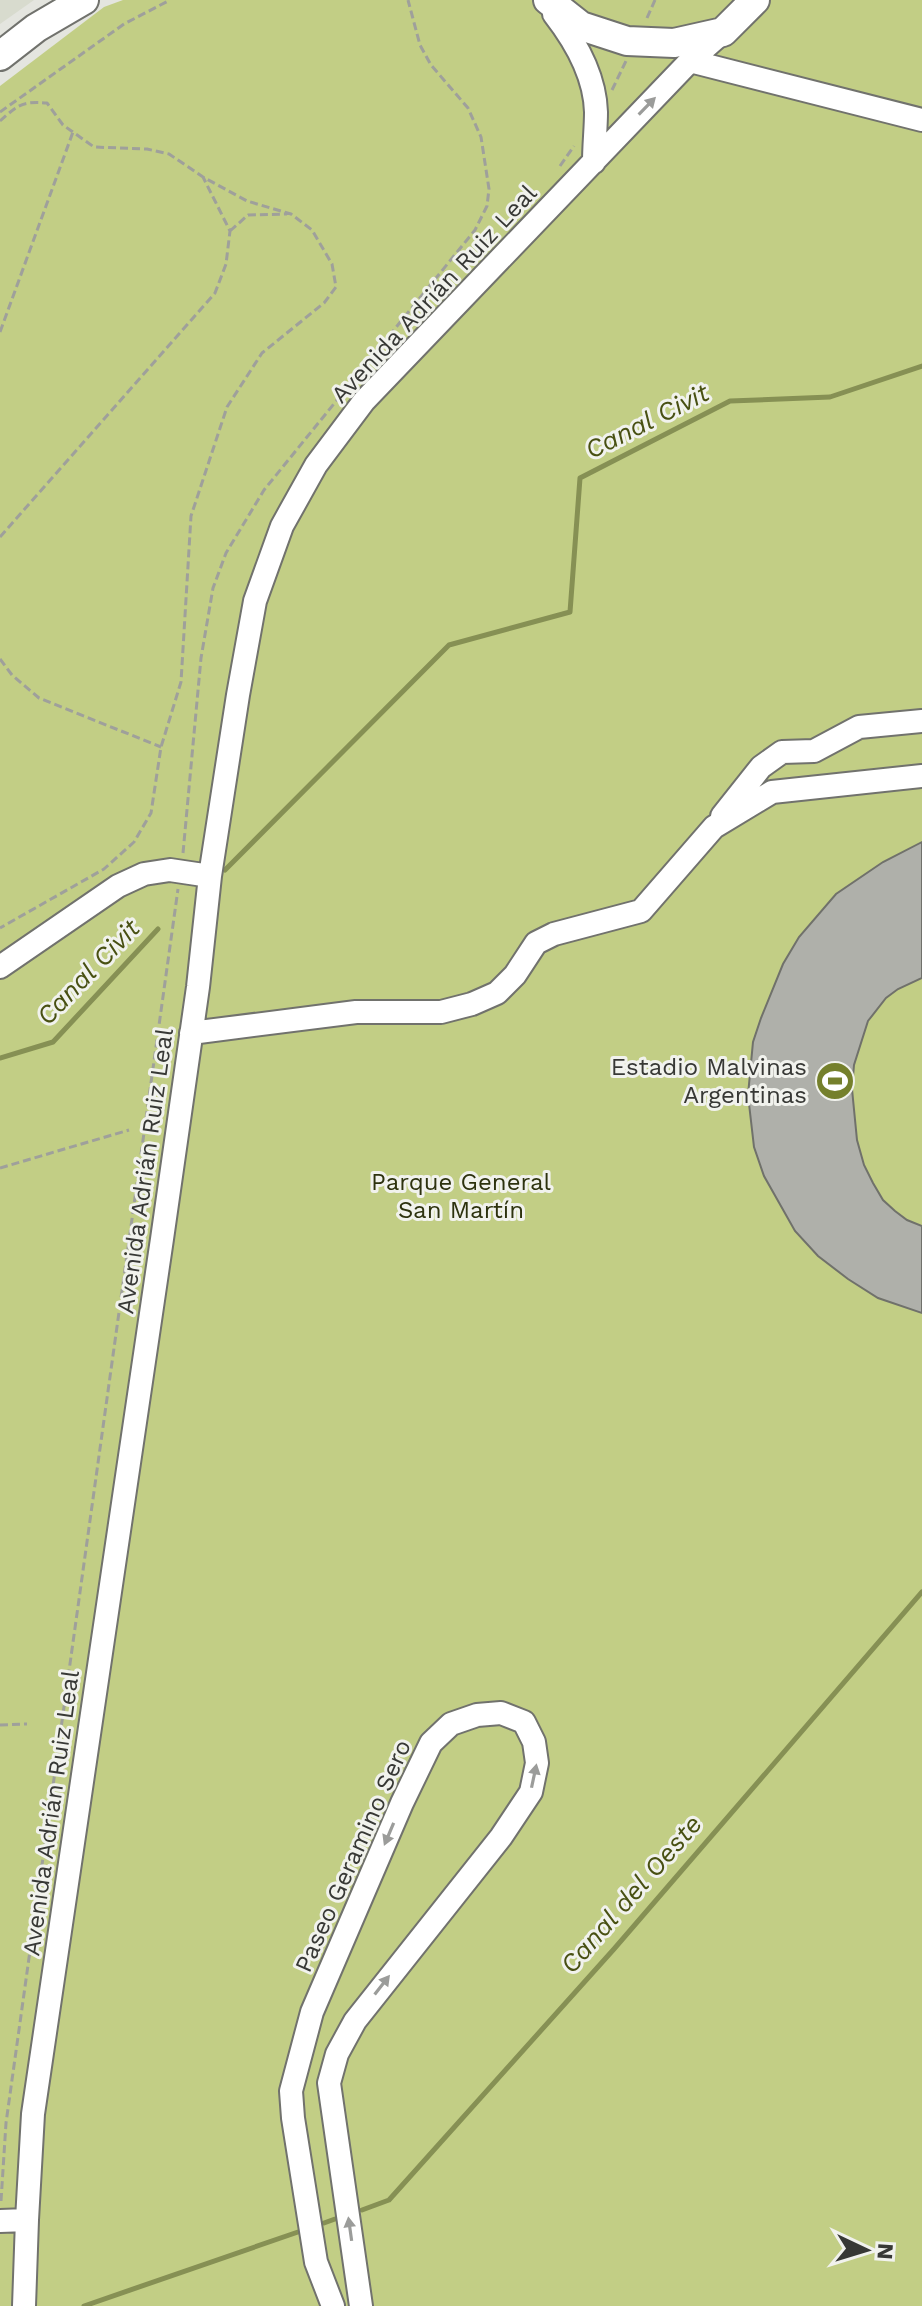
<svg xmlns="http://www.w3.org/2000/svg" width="922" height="2306" font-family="'Work Sans',sans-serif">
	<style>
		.built { fill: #d8dbce }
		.green { fill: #c2ce85 }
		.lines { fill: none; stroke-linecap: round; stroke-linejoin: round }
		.stream { stroke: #869054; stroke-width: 5 }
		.building { fill: #afb0aa; stroke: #70716b; stroke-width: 2 }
		.minor-casing { stroke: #71726d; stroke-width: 26 }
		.major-casing { stroke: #71726d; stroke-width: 32 }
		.path { stroke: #9fa09b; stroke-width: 3; stroke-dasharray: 8 4; stroke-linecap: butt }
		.minor { stroke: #fff; stroke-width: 22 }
		.major { stroke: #fff; stroke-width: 28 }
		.oneway { fill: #9b9c9a }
		.labels { text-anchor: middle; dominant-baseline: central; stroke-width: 6; stroke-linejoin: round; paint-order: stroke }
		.street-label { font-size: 24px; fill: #373835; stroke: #f1f2ed }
		.poi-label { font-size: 24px; fill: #373835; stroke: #f1f2ed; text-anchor: end }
		.park-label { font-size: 24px; fill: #2d320e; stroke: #f1f2ed }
		.water-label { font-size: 26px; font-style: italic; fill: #485012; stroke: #f1f2ed }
	</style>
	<rect width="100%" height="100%" fill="#e4e5df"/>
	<!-- built -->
	<path class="built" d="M0,0H34L0,24Z"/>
	<!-- green -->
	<path class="green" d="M123,0H922V2306H0V86L104,7Z"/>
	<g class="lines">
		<!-- stream -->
		<path class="stream" d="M225,870L449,645L570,612L580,478L730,401L830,397L922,366
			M0,1058L53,1042L158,929
			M362,2210L389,2200L614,1949L922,1592
			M324,2223L335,2219
			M84,2306L298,2232"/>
	</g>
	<!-- building -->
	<path class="building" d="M922,842V978L898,989L886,998L868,1021L854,1065L852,1089L857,1140L864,1165L873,1183L883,1200L895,1211L907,1220L922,1226V1313L878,1298L848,1279L818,1256L795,1231L764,1176L754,1147L748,1095L753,1042L761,1018L783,964L799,937L836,894L883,862Z"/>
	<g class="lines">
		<defs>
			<path id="minor" d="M554,14C575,41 595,76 596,112C596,128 594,145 594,162
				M690,61L922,120
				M722,816L761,767L782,752L814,751L859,727L922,721
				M0,967L118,886L144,874L170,870L210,876
				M191,1033L356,1012H441L472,1004L497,993L515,975L536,943L554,934L641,911L714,827L772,792L922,776
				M0,2221L27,2220
				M24,2306L27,2220L33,2114L162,1239L198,987L210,876L238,695L255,601L282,526L316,465L364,401L690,61L723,32
				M333,2306L316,2262L293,2118L291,2091L312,2012L402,1803L431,1743L451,1724L477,1715L501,1713L524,1722L534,1742L537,1763L531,1792L501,1837L355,2021L337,2054L329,2083L361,2306"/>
			<path id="major" d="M548,0L581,26L627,41L674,43L723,32L755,0
				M0,56L36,28L84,0"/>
		</defs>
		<!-- minor casing -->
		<use href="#minor" class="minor-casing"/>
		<!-- major casing -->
		<use href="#major" class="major-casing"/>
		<!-- path -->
		<path class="path" d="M647,18L655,0
			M612,90L626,61
			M0,112L124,24L170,0
			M0,121C18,105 22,101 47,103L63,125L94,147L147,149L169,154L203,177L247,201L291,214L312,230L332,264L336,287L324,303L262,353L227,407L191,516L181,682L161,747L151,813L134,842L104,869L0,928
			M560,166L574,146
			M230,231L248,215L287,214
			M0,332L73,132
			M0,537L215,293L226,264L230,231L203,177
			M0,659L12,675L39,698L161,747
			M183,853L201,658L213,588L226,553L264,490L475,230L487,206L489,189L481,137L468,108L431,65L420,45L408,0
			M0,1168L129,1130
			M0,1725L27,1724
			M1,2201L6,2123L178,889"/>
		<!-- minor -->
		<use href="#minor" class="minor"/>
		<!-- major -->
		<use href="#major" class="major"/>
	</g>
	<!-- one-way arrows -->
	<defs><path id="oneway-solid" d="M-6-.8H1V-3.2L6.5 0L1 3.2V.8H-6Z" transform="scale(2)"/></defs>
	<g class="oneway">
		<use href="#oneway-solid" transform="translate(647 106) rotate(-46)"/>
		<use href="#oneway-solid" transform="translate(534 1776) rotate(-78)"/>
		<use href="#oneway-solid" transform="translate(389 1834) rotate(113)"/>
		<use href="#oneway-solid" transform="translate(382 1985) rotate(-52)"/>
		<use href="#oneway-solid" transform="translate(350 2229) rotate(-98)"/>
	</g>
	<!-- icons -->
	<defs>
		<symbol id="stadium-disc" viewBox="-11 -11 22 22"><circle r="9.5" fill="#75802c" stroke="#f1f2ed"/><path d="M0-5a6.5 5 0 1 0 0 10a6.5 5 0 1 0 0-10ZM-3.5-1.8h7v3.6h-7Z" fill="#fff"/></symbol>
	</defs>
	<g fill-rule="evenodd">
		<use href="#stadium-disc" x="813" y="1059" width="44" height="44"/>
	</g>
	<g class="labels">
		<!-- street labels -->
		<g class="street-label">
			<text transform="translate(434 294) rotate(-47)">Avenida Adrián Ruiz Leal</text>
			<text transform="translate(145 1171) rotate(-82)">Avenida Adrián Ruiz Leal</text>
			<text transform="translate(51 1813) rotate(-82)">Avenida Adrián Ruiz Leal</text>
			<text transform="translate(353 1856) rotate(-66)">Paseo Geramino Sero</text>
		</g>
		<!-- poi labels -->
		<g class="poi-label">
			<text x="807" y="1067">Estadio Malvinas<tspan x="807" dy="28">Argentinas</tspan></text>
		</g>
		<!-- park labels -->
		<g class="park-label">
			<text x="461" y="1182">Parque General<tspan x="461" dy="28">San Martín</tspan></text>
		</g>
		<!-- water labels -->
		<g class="water-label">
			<text transform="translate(647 421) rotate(-27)">Canal Civit</text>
			<text transform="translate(88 972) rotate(-46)">Canal Civit</text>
			<text transform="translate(631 1894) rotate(-49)">Canal del Oeste</text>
		</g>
	</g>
	<!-- north arrow -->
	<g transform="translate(866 2250) rotate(94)" stroke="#f1f2ed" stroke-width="6" paint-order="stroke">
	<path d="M0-6L14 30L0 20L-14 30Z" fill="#373835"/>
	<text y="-12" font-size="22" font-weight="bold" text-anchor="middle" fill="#373835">N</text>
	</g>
</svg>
